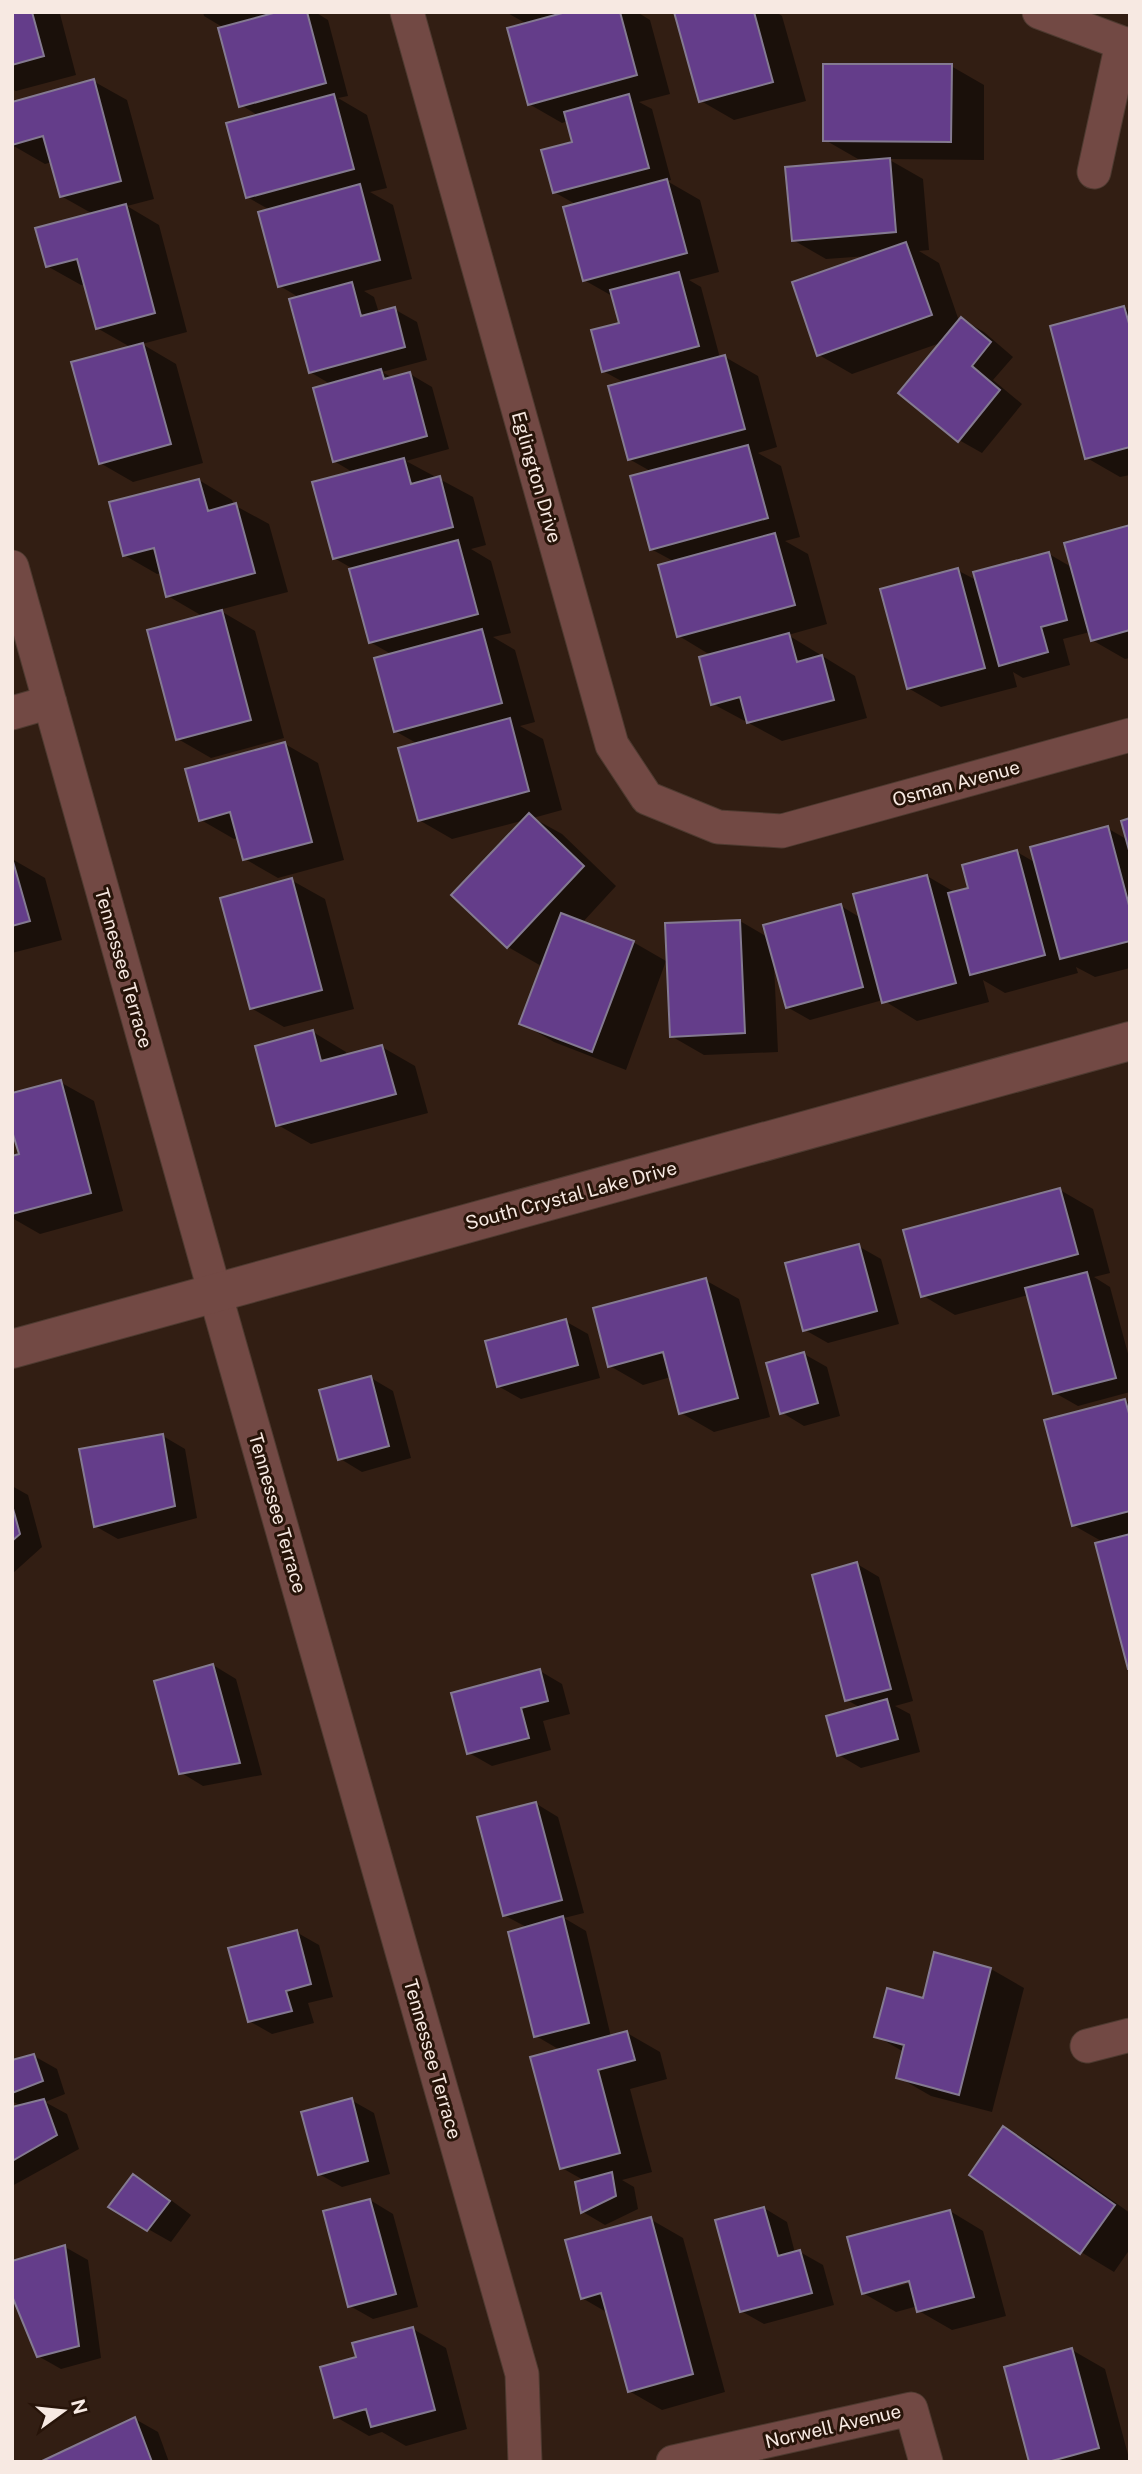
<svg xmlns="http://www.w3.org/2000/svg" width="1142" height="2474" font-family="'Public Sans',sans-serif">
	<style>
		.shadow { fill: #0007; fill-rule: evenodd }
		.building { fill: #643d8a; stroke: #847a91; stroke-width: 2 }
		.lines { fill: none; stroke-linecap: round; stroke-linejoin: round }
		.minor-casing { stroke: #4e3a30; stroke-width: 35 }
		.tertiary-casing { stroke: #4e3a30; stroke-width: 40 }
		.minor { stroke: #724944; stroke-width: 33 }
		.tertiary { stroke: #724944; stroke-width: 38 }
		.labels { text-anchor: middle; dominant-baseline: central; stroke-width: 6; stroke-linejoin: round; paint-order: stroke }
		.street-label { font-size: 19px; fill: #f7e9e2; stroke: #271409 }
	</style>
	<rect width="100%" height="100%" fill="#321e13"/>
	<!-- shadow -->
	<path class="shadow" d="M12,12H65L60,14L76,75L16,91L12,89Z
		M203,12H315L328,20L348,96L338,98L367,115L387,188L370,192L393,205L412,279L364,291L374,297L379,313L394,309L417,322L427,360L382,372L393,378L410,374L432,387L449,449L406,461L473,497L486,545L471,549L491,561L511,633L493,637L515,650L535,722L520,726L543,739L562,810L533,818L562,834L616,886L582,923L633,942L666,961L626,1070L554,1042L521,1023L543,967L508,947L525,820L452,839L419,820L418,744L395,731L393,655L370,642L355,570L334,558L354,473L334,461L332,385L310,372L300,298L280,286L270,210L247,197L259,116L241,105L224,28L204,16Z
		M506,12H637L650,20L670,94L639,102L652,109L671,180L667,181L700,200L719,272L689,280L701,287L720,358L725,357L758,376L777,447L758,453L781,466L800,537L785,541L808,554L827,624L788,635L855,676L867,718L782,741L713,704L712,656L679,636L675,562L651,549L652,472L629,459L625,383L603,371L621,324L614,297L584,280L577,205L554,192L574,143L568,121L562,123L529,104L527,24Z
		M676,12H776L782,16L806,101L734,120L701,101Z
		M951,66L984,85V160L888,159L923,179L929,250L919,251L939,263L959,321L961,319L984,332L1013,357L993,380L1022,404L982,453L959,440L943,342L852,374L819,355L868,256L826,259L793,240L867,162V159H858L825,140Z
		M93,81L127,100L154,199L127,206L159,225L187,332L142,344L176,364L203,463L133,482L100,463L132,348L97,328L86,284L81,285L47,266L93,214L61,196L52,162L45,164L12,145Z
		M1124,308L1130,311V475L1120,477L1087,458Z
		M199,480L232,500L234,505L269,524L288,592L219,610L255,631L284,738L211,758L178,739L204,617L168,596L162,573L157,574L124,555Z
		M1130,527V658L1125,659L1092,640L1090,632L1063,639L1070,665L1023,678L1013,672L1017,687L941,707L908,688L957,570L978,581L1049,554L1073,568Z
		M285,744L318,763L344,860L278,878L245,859L239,837L234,839L201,820Z
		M1130,820V968L1095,977L1076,967L1078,973L1005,993L983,980L989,1002L917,1021L883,1000L810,1020L787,1007L774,964L778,1052L704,1055L671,1036L740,921L769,938L841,906L861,918L927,876L956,893L971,889L1017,852L1036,863L1107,828L1128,840Z
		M12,859L45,878L62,940L12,953Z
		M291,880L325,899L354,1009L284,1027L251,1008Z
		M313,1032L346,1052L347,1056L382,1047L415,1066L428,1113L311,1144L278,1125Z
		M60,1082L94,1101L123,1211L40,1234L12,1218V1158L21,1155Z
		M1060,1190L1093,1209L1110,1273L1094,1277L1110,1287L1130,1361V1392L1078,1406L1055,1393L1028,1295L955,1315L922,1295Z
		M858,1246L881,1259L899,1324L828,1343L805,1330Z
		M705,1280L739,1299L770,1417L714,1432L681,1413L671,1377L643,1385L610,1366Z
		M565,1321L588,1334L600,1378L521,1399L498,1386Z
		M804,1354L827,1367L840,1416L804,1426L781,1412Z
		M371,1378L393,1391L411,1458L362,1472L339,1458Z
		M1124,1400L1130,1403V1668L1103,1542L1073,1525Z
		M163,1436L185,1449L197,1518L118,1539L95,1526Z
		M12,1486L28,1495L42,1547L12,1574Z
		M857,1564L879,1577L913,1701L895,1706L910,1714L920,1752L861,1768L839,1755L861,1708L847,1700Z
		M213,1665L236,1679L262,1775L203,1786L180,1772Z
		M540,1671L562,1684L570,1714L543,1721L551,1750L492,1766L469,1753Z
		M535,1803L558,1817L584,1913L564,1918L586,1931L611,2037L627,2033L660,2052L667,2079L630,2089L652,2172L622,2180L634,2187L638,2209L605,2225L583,2212L585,2181L562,2168L560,2050L536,2036L528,1928L504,1915Z
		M296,1932L319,1945L333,1997L308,2003L314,2023L272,2034L249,2021Z
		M991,1969L1024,1988L992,2112L931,2096L898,2077L904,2052L876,2036L924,2000Z
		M34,2056L57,2069L65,2094L45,2102L67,2114L79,2149L12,2186V2109L21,2106L12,2101V2062Z
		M351,2100L374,2113L390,2174L342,2187L319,2174Z
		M1004,2128L1037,2147L1130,2213V2249L1114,2272L1081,2252L971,2175Z
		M134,2176L156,2189L191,2215L171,2242L148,2229Z
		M370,2200L393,2214L418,2307L373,2319L350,2306Z
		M764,2208L787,2222L795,2253L800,2252L823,2265L834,2305L764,2324L741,2311Z
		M950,2211L983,2231L1006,2316L952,2330L919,2311L918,2306L896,2312L863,2293ZM917,2277L918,2281L887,2289V2285Z
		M650,2219L683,2238L725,2392L662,2410L629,2391L608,2313L582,2298Z
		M65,2247L88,2260L101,2358L61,2369L38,2356Z
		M413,2329L446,2348L467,2429L406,2446L382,2432L369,2436L336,2417L358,2358Z
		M1072,2350L1105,2369L1130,2462H1031Z
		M135,2419L158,2432L169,2462H44Z"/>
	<!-- building -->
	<path class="building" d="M12,12H32L44,56L12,65Z
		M277,12H307L326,83L239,107L218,28Z
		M566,12H620L637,75L528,105L507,28Z
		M674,12H754L773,82L699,102Z
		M823,64H952L951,142L823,141Z
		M94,79L121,181L60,197L43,136L12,145V102Z
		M334,94L354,169L246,198L226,123Z
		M629,94L649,168L553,193L541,150L572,142L564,112Z
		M890,158L896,232L792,241L785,167Z
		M667,179L687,253L583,281L563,207Z
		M360,184L380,260L278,287L258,212Z
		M126,204L155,313L96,329L77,259L46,267L35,228Z
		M906,242L932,315L817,356L792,282Z
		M679,272L699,346L602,372L591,330L619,323L610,290Z
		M352,282L361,316L395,307L405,347L309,373L289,299Z
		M1124,306L1130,327V447L1085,459L1050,326Z
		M961,317L991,342L972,366L1000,390L958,442L898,393Z
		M143,343L171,444L99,464L71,362Z
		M725,355L745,429L628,460L608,386Z
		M381,369L384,379L410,372L427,436L333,462L313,388Z
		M748,445L768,518L650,550L630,476Z
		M404,458L411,484L440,476L453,527L333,559L312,482Z
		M199,479L208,511L236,503L255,573L166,597L154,548L123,556L109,502Z
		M1130,525V630L1091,641L1064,543Z
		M775,533L795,605L677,637L658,565Z
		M458,540L478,614L369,643L349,569Z
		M1049,552L1067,620L1041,627L1048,652L999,666L973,572Z
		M958,568L985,668L907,689L880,589Z
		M222,610L251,720L176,740L147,630Z
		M482,629L502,703L394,732L374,658Z
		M789,633L797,662L822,655L834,700L747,723L740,697L711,705L699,657Z
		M510,718L529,791L418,821L398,748Z
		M285,742L312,842L243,860L230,812L199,821L185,769Z
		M529,813L584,866L507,948L451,895Z
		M1130,818V854L1121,821Z
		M1108,826L1130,909V941L1060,959L1030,847Z
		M1017,850L1045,955L970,975L948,893L968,888L962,865Z
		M12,858L30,921L12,926Z
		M927,875L956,983L882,1003L853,894Z
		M292,878L322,990L250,1009L220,898Z
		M841,904L863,987L786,1008L763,925Z
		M561,913L634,941L592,1052L519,1024Z
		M740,920L745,1033L670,1037L665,923Z
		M313,1030L321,1061L382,1045L396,1094L276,1126L255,1046Z
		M61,1080L91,1193L12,1214V1156L19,1154L12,1131V1093Z
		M1060,1188L1078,1254L921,1297L903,1230Z
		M859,1244L877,1311L803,1331L785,1263Z
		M1087,1272L1116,1378L1053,1394L1025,1288Z
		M706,1278L738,1398L679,1414L663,1352L608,1367L593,1308Z
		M566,1319L578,1365L497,1387L485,1341Z
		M804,1352L818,1403L780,1414L766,1363Z
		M371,1376L389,1446L338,1460L319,1390Z
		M1125,1399L1130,1417V1511L1072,1526L1044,1420Z
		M163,1434L175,1506L94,1527L79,1449Z
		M12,1505L20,1534L12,1541Z
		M1130,1534V1669H1128L1095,1543Z
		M857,1562L891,1689L845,1701L812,1575Z
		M213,1664L240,1763L179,1774L154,1681Z
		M540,1669L548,1701L521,1708L529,1738L467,1754L451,1693Z
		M887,1699L898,1739L837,1756L826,1716Z
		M536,1802L562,1900L503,1916L477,1817Z
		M563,1916L589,2023L534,2037L508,1932Z
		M297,1930L311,1984L286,1991L292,2011L248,2022L228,1948Z
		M934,1952L991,1968L959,2095L896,2078L904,2045L874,2037L887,1988L923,1998Z
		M627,2031L635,2060L598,2070L620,2153L560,2169L530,2057Z
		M34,2054L43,2081L12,2093V2060Z
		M352,2098L368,2161L318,2175L301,2112Z
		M44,2099L57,2135L12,2161V2107Z
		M1003,2126L1115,2205L1080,2254L969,2175Z
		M612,2172L616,2196L581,2213L575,2182Z
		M133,2174L170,2201L147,2231L108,2207Z
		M370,2199L396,2294L348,2307L323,2211Z
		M764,2207L778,2256L800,2250L812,2293L740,2312L715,2220Z
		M950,2210L974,2297L917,2312L909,2281L862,2294L847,2237Z
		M651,2217L693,2374L628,2392L601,2293L581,2299L565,2240Z
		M65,2245L79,2346L37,2357L12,2296V2261Z
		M413,2327L435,2410L371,2427L366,2409L334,2418L320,2367L356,2357L352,2343Z
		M1072,2348L1099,2448L1048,2462H1029L1004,2367Z
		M135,2417L152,2462H40Z"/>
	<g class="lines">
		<defs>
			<path id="minor" d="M407,12L612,745L647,798L718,827L782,831L1130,735
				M1039,12L1122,43L1130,44
				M1094,172L1122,43
				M12,567L215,1293L522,2374L525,2462
				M12,713L50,702
				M1087,2046L1130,2035
				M673,2462L911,2409L926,2462"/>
			<path id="tertiary" d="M12,1349L1130,1041"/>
		</defs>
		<!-- minor casing -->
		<use href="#minor" class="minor-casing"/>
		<!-- tertiary casing -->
		<use href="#tertiary" class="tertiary-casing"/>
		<!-- minor -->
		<use href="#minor" class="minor"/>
		<!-- tertiary -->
		<use href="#tertiary" class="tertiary"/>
	</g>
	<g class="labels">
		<!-- street labels -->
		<g class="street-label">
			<text transform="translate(537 477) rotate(74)">Eglington Drive</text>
			<text transform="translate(956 783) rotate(-15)">Osman Avenue</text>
			<text transform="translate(124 968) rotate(74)">Tennessee Terrace</text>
			<text transform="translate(571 1195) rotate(-15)">South Crystal Lake Drive</text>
			<text transform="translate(278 1513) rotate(74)">Tennessee Terrace</text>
			<text transform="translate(433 2059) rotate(74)">Tennessee Terrace</text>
			<text transform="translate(833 2426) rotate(-13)">Norwell Avenue</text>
		</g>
	</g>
	<!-- border -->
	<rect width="1142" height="2474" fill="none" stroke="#f7e9e2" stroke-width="28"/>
	<!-- north arrow -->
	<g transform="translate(63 2411) rotate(75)" stroke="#271409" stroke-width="5" paint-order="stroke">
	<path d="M0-5L12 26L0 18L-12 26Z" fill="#f7e9e2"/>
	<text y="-10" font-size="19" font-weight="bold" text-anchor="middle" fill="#f7e9e2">N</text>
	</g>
</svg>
